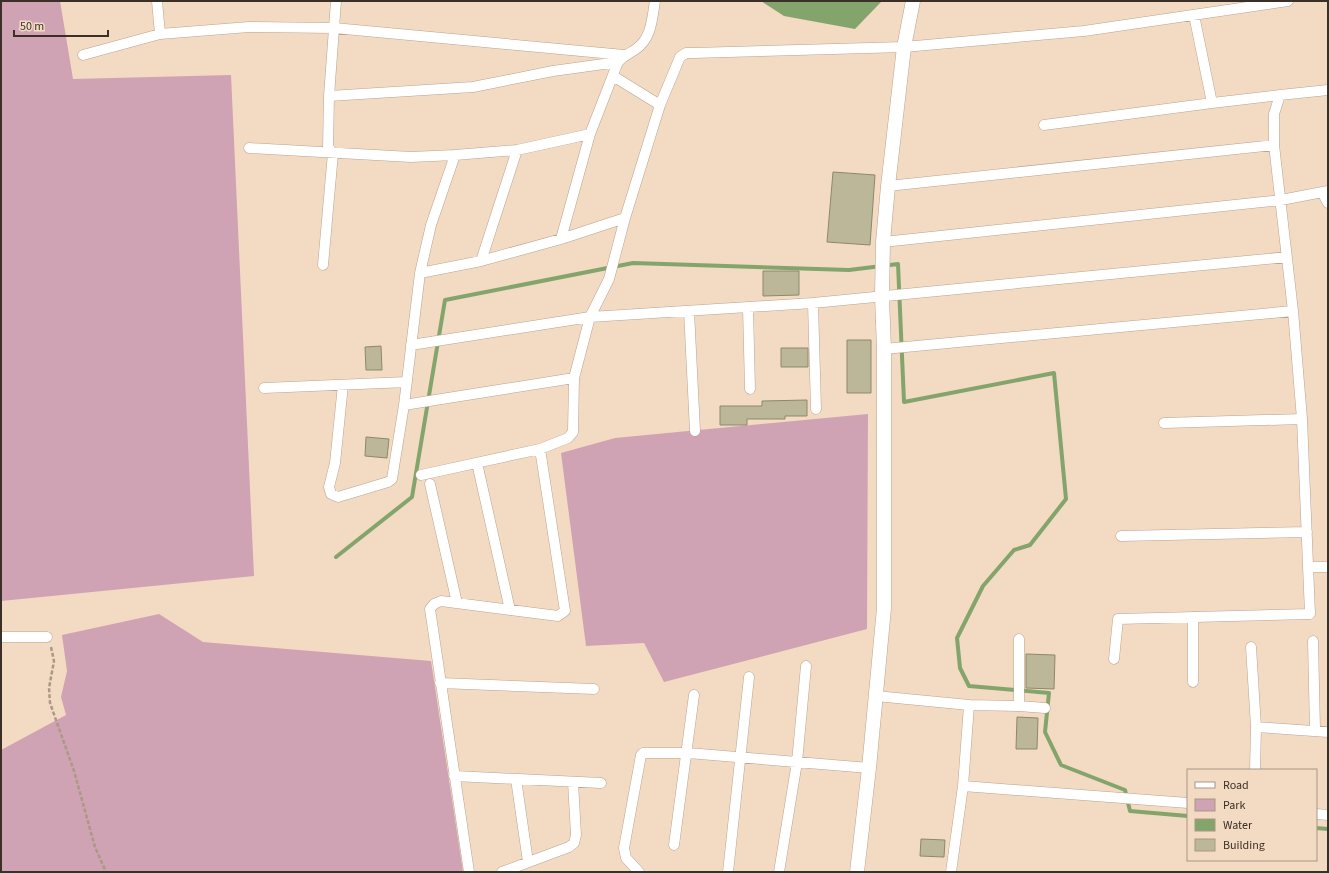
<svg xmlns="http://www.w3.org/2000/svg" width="1329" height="873" font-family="'Source Sans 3',sans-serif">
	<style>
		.green { fill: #cfa3b3 }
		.water { fill: #83a56c }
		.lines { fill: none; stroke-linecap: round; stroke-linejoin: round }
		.stream { stroke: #83a56c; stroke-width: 4 }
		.building { fill: #bcb799; stroke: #8d886c }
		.street-casing { stroke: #bba38e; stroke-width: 11 }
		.secondary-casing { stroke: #bba38e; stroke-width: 15 }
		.path { stroke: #ab9886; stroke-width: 2.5; stroke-dasharray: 4 2; stroke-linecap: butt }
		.street { stroke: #fff; stroke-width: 10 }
		.secondary { stroke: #fff; stroke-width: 14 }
	</style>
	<rect width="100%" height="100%" fill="#f3dac3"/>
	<!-- green -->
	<path class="green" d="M1,1H60L73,79L231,75L254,576L1,601Z
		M868,414L867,629L664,682L644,643L586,646L561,453L615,438Z
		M159,614L203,642L431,661L463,872H1V750L66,715L61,697L67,671L62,635Z"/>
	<!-- water -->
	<path class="water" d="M761,1H882L855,29L784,16Z"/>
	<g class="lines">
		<!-- stream -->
		<path class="stream" d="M336,557L412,497L445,300L633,263L849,270L898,264L904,402L1054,373L1066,499L1030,545L1014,550L983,586L957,638L960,668L969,686L1049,693L1045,732L1061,765L1125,790L1130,811L1188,816
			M1316,828L1328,829"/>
	</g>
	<!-- building -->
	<path class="building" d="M833,172L875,175L870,245L827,242Z
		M763,271H799V295L763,296Z
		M847,340H871V393H847Z
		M381,346L382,370H366L365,347Z
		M781,348H808V367H781Z
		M807,400V416H785V419H747V425H720V406H762V401Z
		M366,437L389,439L387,458L365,456Z
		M1026,654L1055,655L1054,689L1026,688Z
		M1017,717L1038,718L1037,749H1016Z
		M921,839L945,840L944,857L920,856Z"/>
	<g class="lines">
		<defs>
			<path id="street" d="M157,1L160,34
				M1194,15L1212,103L1280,95
				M83,55L160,34L249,27L334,28L624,55
				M613,76L660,105
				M329,96L473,87L553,71L618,62
				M1044,125L1212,103
				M249,148L411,157L455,155
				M888,186L1274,145
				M1322,192L1328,203
				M561,239L590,134
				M883,242L1281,200L1328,191
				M481,261L517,150
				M323,265L333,153L328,147L329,96L336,1
				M420,273L431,225L455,155L517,150L590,134L618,62C624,55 629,54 636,49C652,38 652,18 655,1
				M813,303L816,409
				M748,308L750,389
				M689,311L695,431
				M411,345L590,317L813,303L1287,257
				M884,349L1293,311
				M343,385L335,463L329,487L331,494L338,497L388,482L392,479L404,405L420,273L481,261L561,239L625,218
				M264,388L407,382
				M404,405L574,378
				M1164,423L1302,419L1293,311L1274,145V114L1280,95L1328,90
				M477,463L510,610
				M421,475L540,449
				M430,484L457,603
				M1121,536L1307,532
				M1309,567H1328
				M1,637H47
				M1313,641L1315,730
				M1251,647L1256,727L1255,770
				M1114,659L1118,619L1310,614L1302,419
				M1193,682V617
				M440,683L594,689
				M876,696L969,705L963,786L951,872
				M969,705L1019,706V639
				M1019,706L1045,708
				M1256,727L1328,732
				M454,776L601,783
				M516,779L528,862
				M963,786L1188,803
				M1316,814L1328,815
				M674,845L694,695
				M469,872L430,609L434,604L441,601L558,616L565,611L540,449L568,438L573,432L574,378L590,317L609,279L625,218L660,105L680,57L686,53H693L904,47L1084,31L1288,1
				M502,872L569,847L574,843L576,835L573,782
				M639,872L626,858L624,848L641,755L643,753H688L869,768
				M728,872L749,677
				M779,872L797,762L806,666"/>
			<path id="secondary" d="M857,872L869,768L884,608V349L882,297L883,242L888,186L904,47L913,1"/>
		</defs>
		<!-- street casing -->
		<use href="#street" class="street-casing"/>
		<!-- secondary casing -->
		<use href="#secondary" class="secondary-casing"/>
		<!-- path -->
		<path class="path" d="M51,647L54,661L49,688L50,703L74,771L95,847L106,872"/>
		<!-- street -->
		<use href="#street" class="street"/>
		<!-- secondary -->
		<use href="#secondary" class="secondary"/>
	</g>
	<!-- border -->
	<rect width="1329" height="873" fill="none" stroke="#3a3027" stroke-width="4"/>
	<!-- legend -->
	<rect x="1187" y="769" width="130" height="92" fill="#f3dac3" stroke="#a99685"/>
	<rect x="1195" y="782" width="20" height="6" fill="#ffffff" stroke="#a99685"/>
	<text x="1223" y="789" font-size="12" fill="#3a3027">Road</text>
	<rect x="1195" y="799" width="20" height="12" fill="#cfa3b3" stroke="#a99685"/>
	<text x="1223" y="809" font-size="12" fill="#3a3027">Park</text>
	<rect x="1195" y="819" width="20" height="12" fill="#83a56c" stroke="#a99685"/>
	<text x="1223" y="829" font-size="12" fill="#3a3027">Water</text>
	<rect x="1195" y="839" width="20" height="12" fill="#bcb799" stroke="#a99685"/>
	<text x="1223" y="849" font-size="12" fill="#3a3027">Building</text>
	<!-- scale -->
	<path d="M14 30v6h94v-6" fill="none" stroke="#3a3027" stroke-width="2"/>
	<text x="20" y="30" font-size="12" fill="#3a3027" stroke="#f3dac3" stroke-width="3" paint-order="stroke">50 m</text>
</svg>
